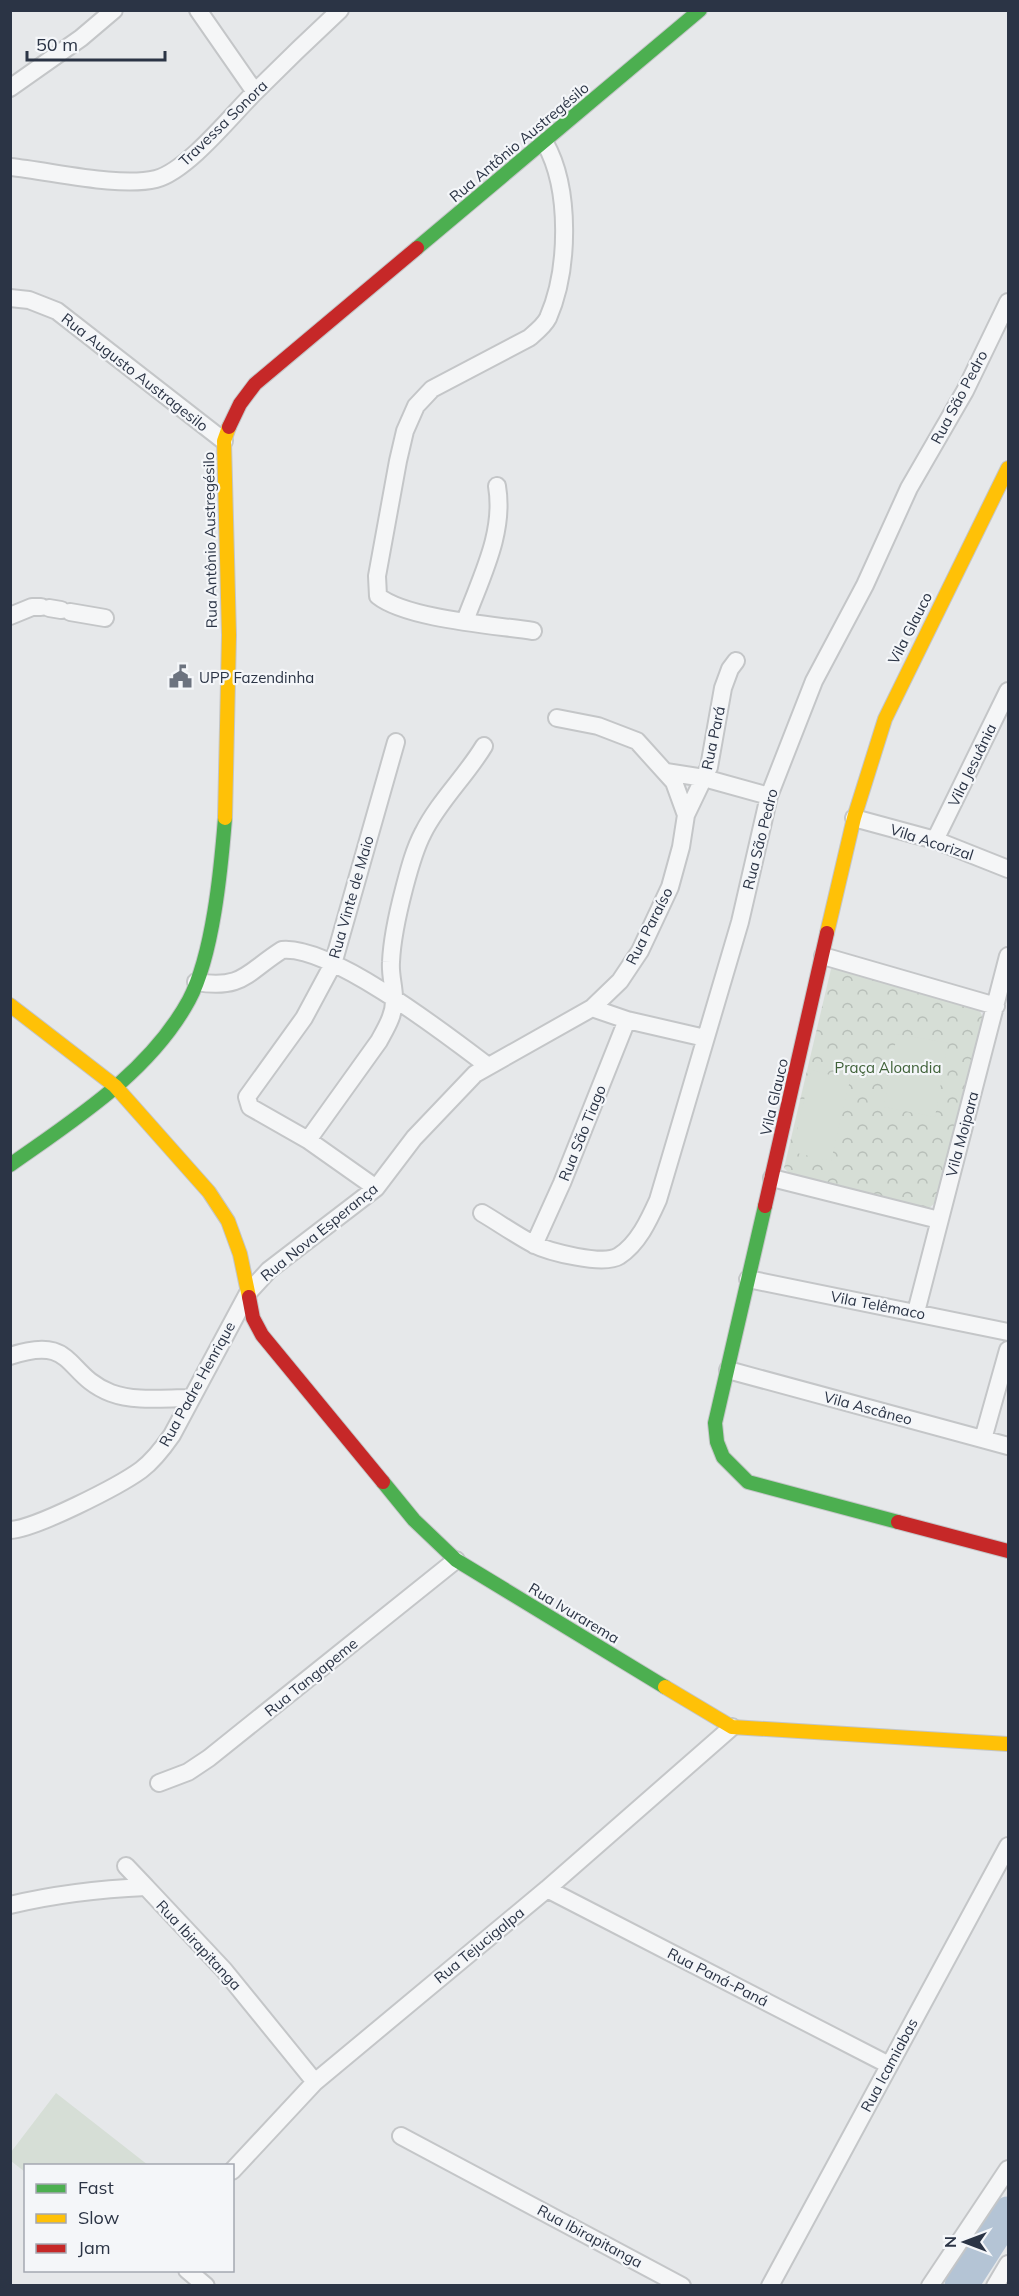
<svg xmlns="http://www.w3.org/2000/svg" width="1019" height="2296" font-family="Mulish,sans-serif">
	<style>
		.park { fill: url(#park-crowns) }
		.pitch { fill: #d6ded6 }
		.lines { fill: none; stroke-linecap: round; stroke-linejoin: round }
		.river { stroke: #b4c4d5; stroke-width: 33 }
		.street-casing { stroke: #c4c6c8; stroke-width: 20 }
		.fast-casing { stroke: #c4c6c8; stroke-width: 16 }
		.slow-casing { stroke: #c4c6c8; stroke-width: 16 }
		.jam-casing { stroke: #c4c6c8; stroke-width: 16 }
		.street { stroke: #f5f6f7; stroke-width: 16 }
		.fast { stroke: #4caf50; stroke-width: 14 }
		.slow { stroke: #ffc107; stroke-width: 14 }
		.jam { stroke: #c62828; stroke-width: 14 }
		.labels { text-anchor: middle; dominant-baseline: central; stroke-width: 4.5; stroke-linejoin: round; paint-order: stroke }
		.street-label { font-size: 15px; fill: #2b3445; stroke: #f4f6f9 }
		.poi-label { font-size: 15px; fill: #2b3445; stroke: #f4f6f9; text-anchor: start }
		.park-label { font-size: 15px; fill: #3f6138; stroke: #f4f6f9 }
	</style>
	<defs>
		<pattern id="park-crowns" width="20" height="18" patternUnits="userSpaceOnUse" patternTransform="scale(1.5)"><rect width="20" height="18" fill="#d6ded6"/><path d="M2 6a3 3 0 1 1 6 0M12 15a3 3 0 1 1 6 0" fill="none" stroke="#b8bfb9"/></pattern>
	</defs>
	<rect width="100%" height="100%" fill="#e6e8ea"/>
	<!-- park -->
	<path class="park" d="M831,969H836L973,1006C980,1010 982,1013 983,1021L935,1203L928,1209L795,1175L789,1173L784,1168Z"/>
	<!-- pitch -->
	<path class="pitch" d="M897,1034L948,1043L935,1117L884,1107Z
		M811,1070L850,1080L831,1161L792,1152Z
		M56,2093L148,2165L26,2166L25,2172L11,2161V2152Z"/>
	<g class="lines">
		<!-- river -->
		<path class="river" d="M961,2286L1008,2213"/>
		<defs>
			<path id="street" d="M198,10L255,92
				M10,88L81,38L114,10
				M10,167C51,171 119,188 156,179C187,171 231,116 254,93C282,65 311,37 340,10
				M10,298L29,300L57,311L224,441
				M49,608L61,610
				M70,612L105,618
				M10,616L32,607H41
				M465,621C481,577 505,533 497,486
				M533,631C494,625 407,619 378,596L377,576L398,461L405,431L416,406L432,389L529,338C536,332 544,326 548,318C569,270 571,189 545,143
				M666,772L704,778L769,796
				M686,815L709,767L723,688L730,669L736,661
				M854,818L935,840L1008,869
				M935,840L1008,691
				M823,956L996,1006
				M196,982C243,990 247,972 282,950C331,945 447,1035 488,1066
				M592,1008L627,1020L705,1038
				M308,1140L379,1041C386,1028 395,1014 394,998C394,986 390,975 391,962C392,938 398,912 404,889C409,870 414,850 423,833C439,801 466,776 484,746
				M772,1178L939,1220
				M376,1188L308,1140L250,1107L247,1097L304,1018L333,964L396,742
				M482,1213C499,1223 516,1235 533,1244C549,1252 604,1266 619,1256C638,1244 649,1220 658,1200L740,922L769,796L814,681L865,585L909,488L965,391L1008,302
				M534,1245L562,1183L627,1020
				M748,1279L1008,1332
				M916,1312L1008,956
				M10,1356C76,1334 64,1375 111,1393C135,1402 164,1398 190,1398
				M728,1370L1008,1446
				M983,1439L1008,1350
				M10,1530C35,1529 119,1486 141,1470C153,1461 163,1448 172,1435L248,1293L269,1270L376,1188L414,1138L475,1074L592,1008L620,981L640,951L670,887L681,847L686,815L674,782L637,741L598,726L557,718
				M159,1783L188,1772L209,1758L456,1560
				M126,1866L146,1887
				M547,1889L889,2065
				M10,1905C56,1894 99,1889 146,1887L224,1970L315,2082
				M401,2136L682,2286
				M232,2171L315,2082L547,1889L732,1727
				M187,2270L206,2286
				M770,2286L1008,1846
				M930,2286L1008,2169
				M995,2286L1008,2264"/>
			<path id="fast" d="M417,248L700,10
				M10,1165C75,1119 150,1072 189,1000C213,955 221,869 225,818
				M765,1206L715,1423L717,1442L723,1457L748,1482L898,1522
				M383,1482L414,1520L456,1560L665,1687"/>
			<path id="slow" d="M225,818L229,635L224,441L229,427
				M827,933L854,818L885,719L1008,468
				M10,1005L115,1086L209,1192L228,1221L240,1254L249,1297
				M665,1687L732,1727L1008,1744"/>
			<path id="jam" d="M229,427L240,404L255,384L417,248
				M765,1206L827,933
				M249,1297L253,1318L262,1335L383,1482
				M898,1522L1008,1551"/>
		</defs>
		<!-- street casing -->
		<use href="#street" class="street-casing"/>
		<!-- fast casing -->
		<use href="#fast" class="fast-casing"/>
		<!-- slow casing -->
		<use href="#slow" class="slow-casing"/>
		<!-- jam casing -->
		<use href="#jam" class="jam-casing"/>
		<!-- street -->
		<use href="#street" class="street"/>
		<!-- fast -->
		<use href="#fast" class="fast"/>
		<!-- slow -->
		<use href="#slow" class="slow"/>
		<!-- jam -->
		<use href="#jam" class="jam"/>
	</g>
	<!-- icons -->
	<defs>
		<symbol id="civic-bare" viewBox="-9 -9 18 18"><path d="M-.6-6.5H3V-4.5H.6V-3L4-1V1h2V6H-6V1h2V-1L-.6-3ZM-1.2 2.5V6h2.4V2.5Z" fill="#6c737f" stroke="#f4f6f9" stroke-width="2.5" paint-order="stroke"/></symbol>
	</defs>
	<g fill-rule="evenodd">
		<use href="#civic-bare" x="164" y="660" width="33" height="33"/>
	</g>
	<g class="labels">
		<!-- street labels -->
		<g class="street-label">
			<text transform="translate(223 123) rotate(-44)">Travessa Sonora</text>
			<text transform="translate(519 142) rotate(-40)">Rua Antônio Austregésilo</text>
			<text transform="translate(135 372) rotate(38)">Rua Augusto Austragesilo</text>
			<text transform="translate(959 397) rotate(-62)">Rua São Pedro</text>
			<text transform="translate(210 540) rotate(-91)">Rua Antônio Austregésilo</text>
			<text transform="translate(910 628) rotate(-63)">Vila Glauco</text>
			<text transform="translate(713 738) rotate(-78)">Rua Pará</text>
			<text transform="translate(972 765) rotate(-64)">Vila Jesuânia</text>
			<text transform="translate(760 839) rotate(-76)">Rua São Pedro</text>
			<text transform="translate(932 842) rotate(18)">Vila Acorizal</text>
			<text transform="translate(351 897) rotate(-74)">Rua Vinte de Maio</text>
			<text transform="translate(649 926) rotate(-63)">Rua Paraíso</text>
			<text transform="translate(774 1097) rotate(-77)">Vila Glauco</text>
			<text transform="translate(582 1133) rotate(-68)">Rua São Tiago</text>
			<text transform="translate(962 1134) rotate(-75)">Vila Moipara</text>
			<text transform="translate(319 1232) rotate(-39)">Rua Nova Esperança</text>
			<text transform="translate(878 1305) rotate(11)">Vila Telêmaco</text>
			<text transform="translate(197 1384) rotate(-61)">Rua Padre Henrique</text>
			<text transform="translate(868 1408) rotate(15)">Vila Ascâneo</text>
			<text transform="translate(574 1613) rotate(31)">Rua Ivurarema</text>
			<text transform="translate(311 1677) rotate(-39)">Rua Tangapeme</text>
			<text transform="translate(199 1945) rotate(47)">Rua Ibirapitanga</text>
			<text transform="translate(479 1945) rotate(-39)">Rua Tejucigalpa</text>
			<text transform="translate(718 1977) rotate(27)">Rua Paná-Paná</text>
			<text transform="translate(889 2065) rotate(-62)">Rua Icamiabas</text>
			<text transform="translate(590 2236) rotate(28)">Rua Ibirapitanga</text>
		</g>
		<!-- poi labels -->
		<g class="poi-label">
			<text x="199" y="677">UPP Fazendinha</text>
		</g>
		<!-- park labels -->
		<g class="park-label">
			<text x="888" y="1067">Praça Aloandia</text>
		</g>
	</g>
	<!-- border -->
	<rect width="1019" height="2296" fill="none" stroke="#2b3445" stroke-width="24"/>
	<!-- legend -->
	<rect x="24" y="2164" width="210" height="108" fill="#f4f6f9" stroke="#a4a8b1" stroke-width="1.5"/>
	<rect x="36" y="2184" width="30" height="9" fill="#4caf50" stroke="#a4a8b1" stroke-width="1.5"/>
	<text x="78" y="2194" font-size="18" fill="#2b3445">Fast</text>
	<rect x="36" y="2214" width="30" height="9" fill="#ffc107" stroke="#a4a8b1" stroke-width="1.5"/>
	<text x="78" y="2224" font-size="18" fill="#2b3445">Slow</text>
	<rect x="36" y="2244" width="30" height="9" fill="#c62828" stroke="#a4a8b1" stroke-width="1.5"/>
	<text x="78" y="2254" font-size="18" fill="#2b3445">Jam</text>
	<!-- north arrow -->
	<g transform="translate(965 2242) rotate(270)" stroke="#f4f6f9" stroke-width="4.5" paint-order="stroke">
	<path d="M0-4.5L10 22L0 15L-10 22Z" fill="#2b3445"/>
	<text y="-9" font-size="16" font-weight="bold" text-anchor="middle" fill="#2b3445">N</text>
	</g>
	<!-- scale -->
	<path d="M27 51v9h138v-9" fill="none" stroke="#2b3445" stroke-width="3"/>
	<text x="36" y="51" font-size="18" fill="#2b3445" stroke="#f4f6f9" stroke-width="4.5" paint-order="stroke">50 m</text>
</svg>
